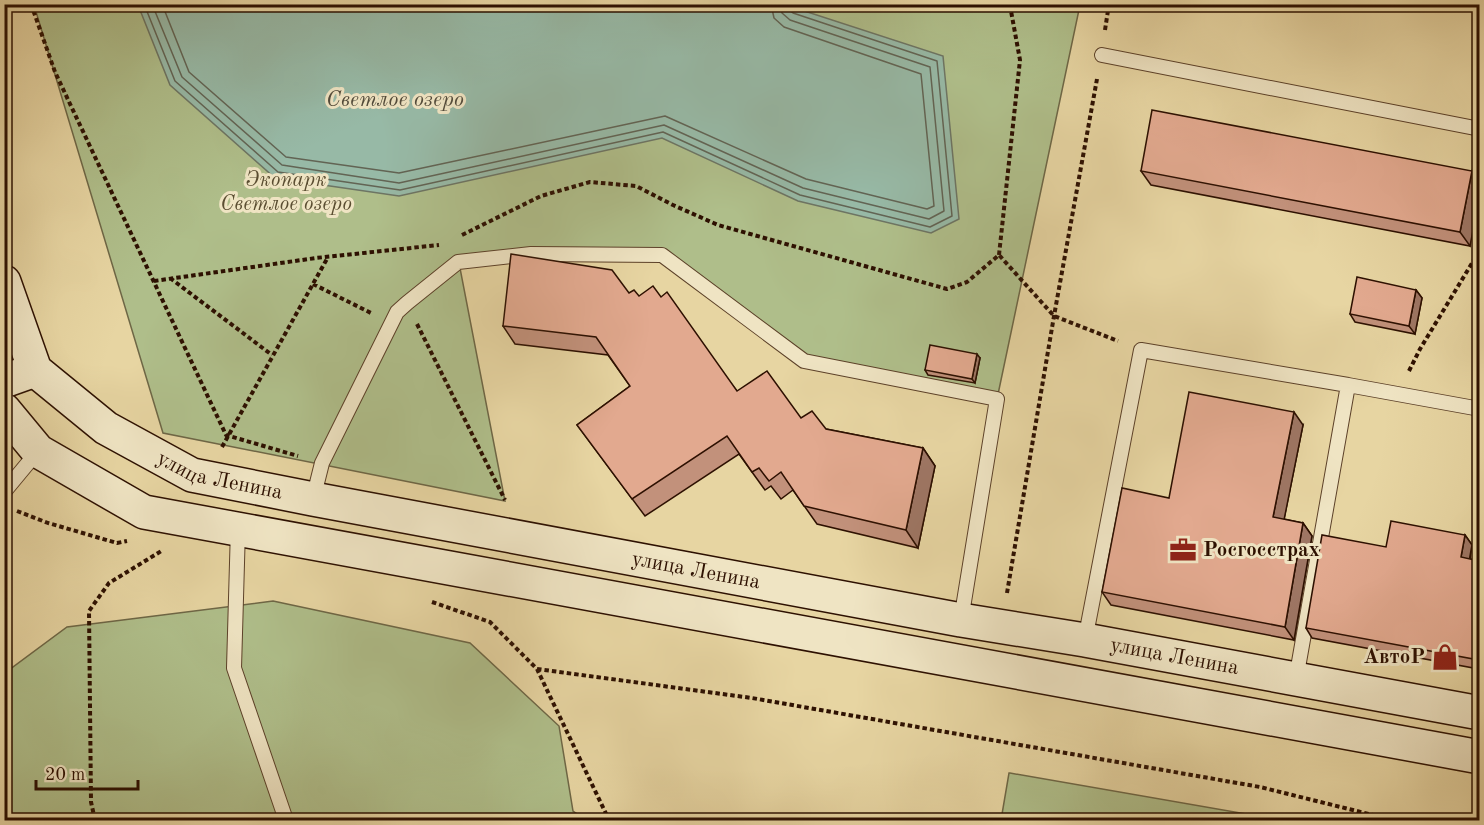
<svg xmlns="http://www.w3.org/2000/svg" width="1484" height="825" font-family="'Old Standard TT',serif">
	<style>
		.green { fill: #afbe8a; stroke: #6e6746; stroke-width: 1.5 }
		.water { fill: #97b9a6; stroke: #6d7564; stroke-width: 1.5 }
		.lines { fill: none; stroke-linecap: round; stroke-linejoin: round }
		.shore { stroke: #626454; stroke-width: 1.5 }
		.lane-casing { stroke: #5c4129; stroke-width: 16 }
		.secondary-casing { stroke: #2d1001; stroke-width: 36 }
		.path { stroke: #2d1001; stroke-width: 4; stroke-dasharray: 4.5 3; stroke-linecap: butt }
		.lane { stroke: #efe4c3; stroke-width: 14 }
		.secondary { stroke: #efe4c3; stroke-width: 33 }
		.wall { fill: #c2917b; stroke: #2d1001; stroke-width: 1.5 }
		.shaded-wall { fill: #9e7664; stroke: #2d1001; stroke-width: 1.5 }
		.building { fill: #e2a98f; stroke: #2d1001; stroke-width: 1.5 }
		.labels { text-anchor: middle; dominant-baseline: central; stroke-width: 6; stroke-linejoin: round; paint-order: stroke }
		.park-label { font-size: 21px; font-style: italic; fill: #5a4d31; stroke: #efe4c3 }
		.street-label { font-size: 21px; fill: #2d1001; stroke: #efe4c3 }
		.poi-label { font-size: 21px; font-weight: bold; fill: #2d1001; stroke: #efe4c3; text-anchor: start }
		.water-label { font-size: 22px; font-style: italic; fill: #524b3b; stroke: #efe4c3 }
	</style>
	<rect width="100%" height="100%" fill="#e7d5a2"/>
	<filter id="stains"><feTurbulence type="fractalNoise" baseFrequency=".00333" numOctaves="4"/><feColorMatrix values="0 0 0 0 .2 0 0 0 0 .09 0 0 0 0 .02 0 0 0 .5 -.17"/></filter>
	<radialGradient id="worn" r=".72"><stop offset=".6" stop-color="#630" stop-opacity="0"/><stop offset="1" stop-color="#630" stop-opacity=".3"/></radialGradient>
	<!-- green -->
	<path class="green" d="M34,5H1080L997,399L804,361L662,255L459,263L505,501L163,433Z
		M273,601L470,643L559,726L573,811L586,820H5V673L67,627Z
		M1009,773H1010L1280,820H1001Z"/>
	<!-- water -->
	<path class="water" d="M138,5H786L943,56L959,219L931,233L798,201L662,138L399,196L275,178L170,85Z"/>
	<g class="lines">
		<!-- shore -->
		<path class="shore" d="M144,4L175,81L278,172L400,190L663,132L800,195L930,227L952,216L937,61L793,13L789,10L788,4
			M152,4L182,77L282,165L399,183L664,125L803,188L929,219L944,211L930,67L790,20L782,13L780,4
			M162,4L189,72L286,157L399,173L665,116L806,179L927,209L934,206L921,74L784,27L774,18L771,4"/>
		<defs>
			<path id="lane" d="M1102,55L1480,129
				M4,492L38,451
				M313,499L322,463L397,312L407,303L458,262L531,254L662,255L804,361L997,399L961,620
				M238,528L234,668L286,820
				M1085,640L1141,350L1348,385
				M1296,679L1348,385L1480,409"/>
			<g id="secondary">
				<path id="s1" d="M4,282L35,370L106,428L192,475L313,499L961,620L1085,640L1480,713"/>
				<path d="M4,381L35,370"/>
				<path d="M4,410L38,451L144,512L1480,757"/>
			</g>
		</defs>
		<!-- lane casing -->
		<use href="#lane" class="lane-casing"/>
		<!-- secondary casing -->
		<use href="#secondary" class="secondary-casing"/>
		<!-- path -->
		<path class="path" d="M31,4L55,72L226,435L298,456
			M1105,30L1109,4
			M462,235L541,196L590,182L636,186L673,205L718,225L947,289L967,282L999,255L1054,316L1118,341
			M999,255L1020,60L1011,11L1007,4
			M170,278L272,355
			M154,281L316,258L439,245
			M313,284L371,313
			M417,324L505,500
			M1409,371L1420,349L1480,250
			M222,447L328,257
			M17,511L48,523L117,543L127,541
			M1007,593L1054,316L1097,79
			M432,602L490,622L537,669L609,820
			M537,669L752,698L1260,787L1393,820
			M95,820L91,802L89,611L109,583L163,550"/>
		<!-- lane -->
		<use href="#lane" class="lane"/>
		<!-- secondary -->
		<use href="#secondary" class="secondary"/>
	</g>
	<!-- wall -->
	<path class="wall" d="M1141,171H1472L1470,246L1151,185Z
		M1416,290L1422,298L1415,334L1355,322L1350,314Z
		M629,293L639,296L661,297L737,391L826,429L923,448L935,466L918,548L817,524L793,490L781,499L771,486L765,490L739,454L645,516L577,425L630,386L608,355L515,344L503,326Z
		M980,358L975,383L928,375L925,370Z
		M1303,425L1284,519L1303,523L1312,536L1294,640L1111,605L1102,592Z
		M1465,535L1472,545L1470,559L1479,561V669L1312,638L1306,628L1386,547Z"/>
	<!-- shaded-wall -->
	<path class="shaded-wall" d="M1472,171L1479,181V200L1470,246L1460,232Z
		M1416,290L1422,298L1415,334L1409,326Z
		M977,354L980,358L975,383L972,379Z
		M1294,412L1303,425L1282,530L1273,517Z
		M923,448L935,466L918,548L906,530Z
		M1303,523L1312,536L1294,640L1285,627Z
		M1465,535L1472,545L1468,567L1461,557Z"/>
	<!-- building -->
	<path class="building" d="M1152,110L1472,171L1460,232L1141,171Z
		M511,254L612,270L629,293L634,290L639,296L653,286L661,297L667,292L737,391L767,371L801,418L812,411L826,429L923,448L906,530L804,506L781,472L769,481L759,468L752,472L727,436L632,499L577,425L630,386L596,337L503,326Z
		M1357,277L1416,290L1409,326L1350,314Z
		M930,345L977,354L972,379L925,370Z
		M1189,392L1294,412L1273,517L1303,523L1285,627L1102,592L1122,488L1169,498Z
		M1391,521L1465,535L1461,557L1479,561V660L1306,628L1322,535L1386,547Z"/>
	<!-- icons -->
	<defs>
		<symbol id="office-bare" viewBox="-9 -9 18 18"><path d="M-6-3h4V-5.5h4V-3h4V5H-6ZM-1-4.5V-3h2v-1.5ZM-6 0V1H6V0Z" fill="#8f2418" stroke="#efe4c3" stroke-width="2.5" paint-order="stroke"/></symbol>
		<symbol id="shop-bare" viewBox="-9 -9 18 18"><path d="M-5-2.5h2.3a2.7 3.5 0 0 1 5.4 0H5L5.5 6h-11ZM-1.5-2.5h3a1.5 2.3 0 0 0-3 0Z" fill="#8f2418" stroke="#efe4c3" stroke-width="2.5" paint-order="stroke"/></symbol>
	</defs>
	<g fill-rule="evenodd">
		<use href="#office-bare" x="1164" y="531" width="38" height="38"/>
		<use href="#shop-bare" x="1426" y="638" width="38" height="38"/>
	</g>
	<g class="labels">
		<!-- park labels -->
		<g class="park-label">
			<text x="286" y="180">Экопарк<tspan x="286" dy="24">Светлое озеро</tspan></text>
		</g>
		<!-- street labels -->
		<g class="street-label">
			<text stroke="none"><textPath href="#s1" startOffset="310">улица Ленина</textPath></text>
			<text stroke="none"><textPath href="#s1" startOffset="796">улица Ленина</textPath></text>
			<text stroke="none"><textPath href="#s1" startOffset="1282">улица Ленина</textPath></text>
		</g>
		<!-- poi labels -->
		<g class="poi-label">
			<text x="1203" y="550">Росгосстрах</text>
			<text x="1425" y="657" text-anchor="end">АвтоР</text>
		</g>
		<!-- water labels -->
		<g class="water-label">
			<text x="395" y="100">Светлое озеро</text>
		</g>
	</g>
	<!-- margin -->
	<rect width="1484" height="825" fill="none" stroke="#e7d5a2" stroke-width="24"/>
	<rect x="6" y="6" width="1472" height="813" fill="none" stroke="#2d1001" stroke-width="3"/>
	<rect x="12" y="12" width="1460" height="801" fill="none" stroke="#2d1001" stroke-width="1.5"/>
	<!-- scale -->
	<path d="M36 780v9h102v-9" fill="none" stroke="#2d1001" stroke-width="3"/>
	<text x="45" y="780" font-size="18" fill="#2d1001" stroke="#efe4c3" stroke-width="4.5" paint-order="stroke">20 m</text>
	<rect width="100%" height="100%" filter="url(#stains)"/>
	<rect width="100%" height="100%" fill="url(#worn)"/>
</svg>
